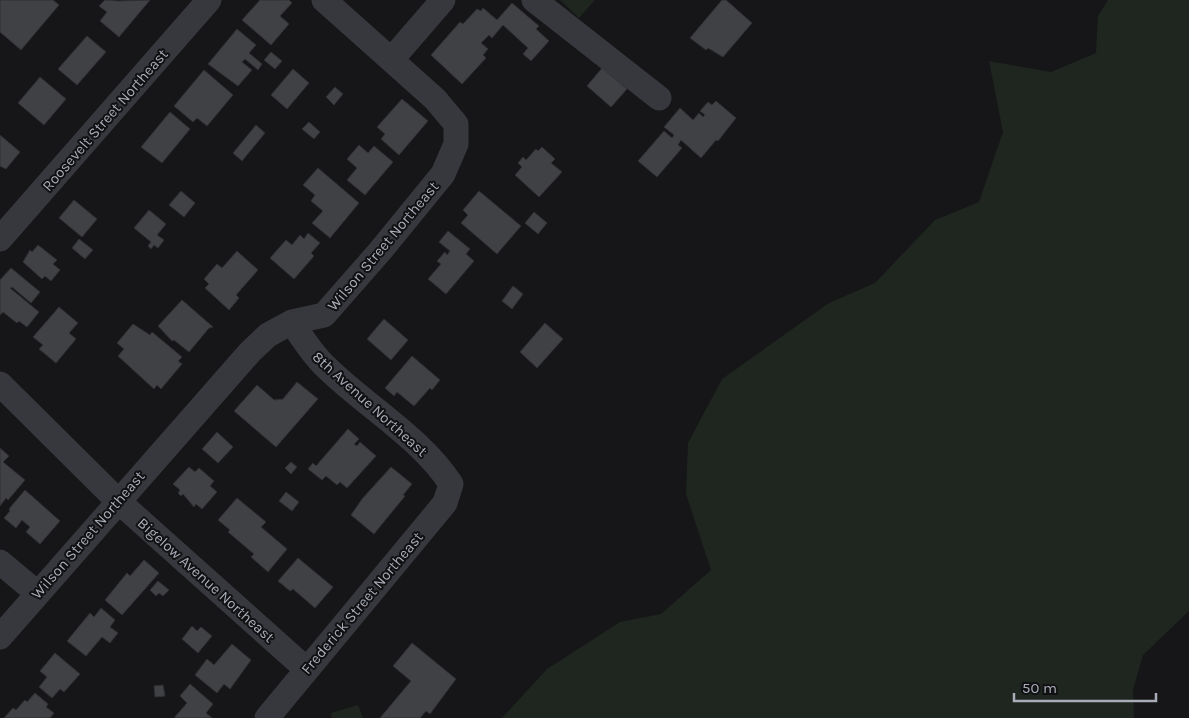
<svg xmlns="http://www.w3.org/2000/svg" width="1189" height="718" font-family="Karla,sans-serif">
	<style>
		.green { fill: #1e261f }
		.building { fill: #404145; stroke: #303034 }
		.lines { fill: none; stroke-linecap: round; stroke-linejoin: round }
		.minor { stroke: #37383d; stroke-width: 25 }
		.labels { text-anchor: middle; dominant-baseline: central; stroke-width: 4; stroke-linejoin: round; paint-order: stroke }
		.street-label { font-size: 15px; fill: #a8adb8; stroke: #111113 }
	</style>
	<rect width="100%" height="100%" fill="#161618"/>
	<!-- green -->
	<path class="green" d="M560,0H595L579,18Z
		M1108,0H1189V611L1143,655L1133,690L1134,718H502L547,669L620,622L661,614L711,570L686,494L688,443L722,379L829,303L875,283L935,220L979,202L1003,132L989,61L1051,72L1096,53L1098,16Z
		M358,705L363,718H332L331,713Z"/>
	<!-- building -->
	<path class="building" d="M0,0H53L59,5L21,50L0,32Z
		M105,0L118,1L150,0L119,37L100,21L107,12L99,6Z
		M260,0H289L292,3L280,16L289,24L271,45L242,20Z
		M722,0H726L752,23L723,57L708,48L706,50L690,38Z
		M512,3L539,26L536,29L549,41L531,61L523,54L528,48L503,25L492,38L489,35L481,43L488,49L483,55L486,58L462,84L431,55L460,22L463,24L477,9L481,11L483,8L497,20Z
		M237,29L256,45L249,53L262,64L258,70L245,59L242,62L252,70L238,86L208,64Z
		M87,36L106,52L77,85L58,69Z
		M271,52L282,61L275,69L264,60Z
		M602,68L627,89L611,107L587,86Z
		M293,69L309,83L287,109L271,95Z
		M204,70L233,95L207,126L197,118L193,122L174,106Z
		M40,77L66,99L44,125L18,103Z
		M335,87L343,94L334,105L326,97Z
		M402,99L428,121L399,155L381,139L385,134L377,127Z
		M716,101L736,118L718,141L716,140L701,158L681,140L678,145L682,148L657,177L638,161L664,131L672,138L674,135L664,127L680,108L693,120L699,113L703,117L705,115L700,111L708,102L712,105Z
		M170,112L190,129L162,163L141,147Z
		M309,122L320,132L314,139L302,129Z
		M256,125L265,133L242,161L233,153Z
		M0,135L20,152L6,169L0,166Z
		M359,145L368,153L374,146L393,162L365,195L347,180L357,168L347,159Z
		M542,147L555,159L551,163L562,172L539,197L515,175L522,167L518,163L523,157L526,160L536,149L538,151Z
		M318,168L359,203L330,238L312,223L323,211L311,201L315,195L303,185Z
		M181,191L195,203L184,217L169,205Z
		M479,191L521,226L497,254L461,223L468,215L463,210Z
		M74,200L97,219L82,237L59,218Z
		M149,210L166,224L157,235L164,240L158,248L154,245L151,249L148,246L151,242L134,228Z
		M534,212L547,223L538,234L525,223Z
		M448,231L470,249L466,254L474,261L446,294L428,279L441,264L437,261L445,252L447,255L450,251L439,242Z
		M308,233L320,243L311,253L314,256L294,279L270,258L286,240L292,245L300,235L304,239Z
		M79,239L93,250L85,259L72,248Z
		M38,245L57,260L53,264L60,270L51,281L45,276L42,279L23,262L30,250L32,252Z
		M237,251L258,270L236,295L239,298L229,310L205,288L209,284L204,279L217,264L222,268Z
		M11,268L40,292L31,303L12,287L10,288L39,312L27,327L19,321L17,323L3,312L0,315V280Z
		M513,286L523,294L512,309L502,301Z
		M182,300L213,327L209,328L189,352L174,340L172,341L158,326Z
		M59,307L78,323L69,333L76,339L56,363L39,349L43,345L33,337Z
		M384,319L408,340L391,360L367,339Z
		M545,323L563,339L537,368L520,352Z
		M133,324L150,335L152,332L182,357L178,361L182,364L161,389L157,385L154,389L118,356L124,349L117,343Z
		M412,356L440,380L432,390L430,388L414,406L397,392L394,396L385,388Z
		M297,382L318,399L276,447L234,411L257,385L274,400L283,399Z
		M348,429L359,439L354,444L357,446L360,442L376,456L347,488L340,482L337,485L326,476L322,480L308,469L313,463L316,466Z
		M217,432L233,447L218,463L202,449Z
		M0,448L9,456L3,462L25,480L8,500L6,498L0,506Z
		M291,462L297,467L291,474L285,468Z
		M189,467L195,472L199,468L214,481L210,486L217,492L202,509L196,504L194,507L183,494L181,496L178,493L180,490L173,484Z
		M391,467L412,484L403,495L405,496L374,534L351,515L362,499Z
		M25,490L60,521L40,544L26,532L30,527L22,520L16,528L4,518L10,511L9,509Z
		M286,492L299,502L292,511L279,501Z
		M237,498L266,522L261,527L287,549L268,572L251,557L254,554L228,532L230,530L218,520Z
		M298,558L333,587L315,608L293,589L290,591L278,581Z
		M144,560L159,573L122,615L105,600L127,573L130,576Z
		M158,581L169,590L163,596L159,593L156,596L150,590Z
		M101,608L115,620L110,627L118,633L110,643L102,637L86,656L67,641L90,613L94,617Z
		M192,626L197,631L201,627L212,636L198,653L182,639Z
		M412,643L456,679L430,714L426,711L420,718H380L411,681L393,666Z
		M232,644L251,660L230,689L224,684L217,693L195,675L207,659L214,665Z
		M55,653L80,674L64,692L60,689L52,698L39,687L47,677L40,671Z
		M190,684L213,704L206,713L212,718H174L187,703L180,696Z
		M163,685L165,696L155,697L154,686Z
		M35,693L48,704L46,707L54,713L50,718H4L13,708L16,710L25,700L27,702Z"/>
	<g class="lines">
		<!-- minor -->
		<path class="minor" d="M534,0L659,98
			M392,59L443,0
			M0,239L209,0
			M0,384L118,501L306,669
			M0,562L37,593
			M0,637L250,352L268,335L292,322L324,315L381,250L443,174L456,144V124L435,99L324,0
			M267,718L445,503L451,484C420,437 367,407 327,368C313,355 302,338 292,322"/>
	</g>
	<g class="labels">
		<!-- street labels -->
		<g class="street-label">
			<text transform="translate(105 120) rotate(-49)">Roosevelt Street Northeast</text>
			<text transform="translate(383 246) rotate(-50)">Wilson Street Northeast</text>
			<text transform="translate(370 404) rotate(42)">8th Avenue Northeast</text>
			<text transform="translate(88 535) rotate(-49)">Wilson Street Northeast</text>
			<text transform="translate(206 580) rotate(42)">Bigelow Avenue Northeast</text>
			<text transform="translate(362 603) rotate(-50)">Frederick Street Northeast</text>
		</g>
	</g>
	<!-- scale -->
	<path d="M1014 693v8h142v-8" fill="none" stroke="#a8adb8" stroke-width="2.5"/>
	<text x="1022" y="693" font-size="15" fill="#a8adb8" stroke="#111113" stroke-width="4" paint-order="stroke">50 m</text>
</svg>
